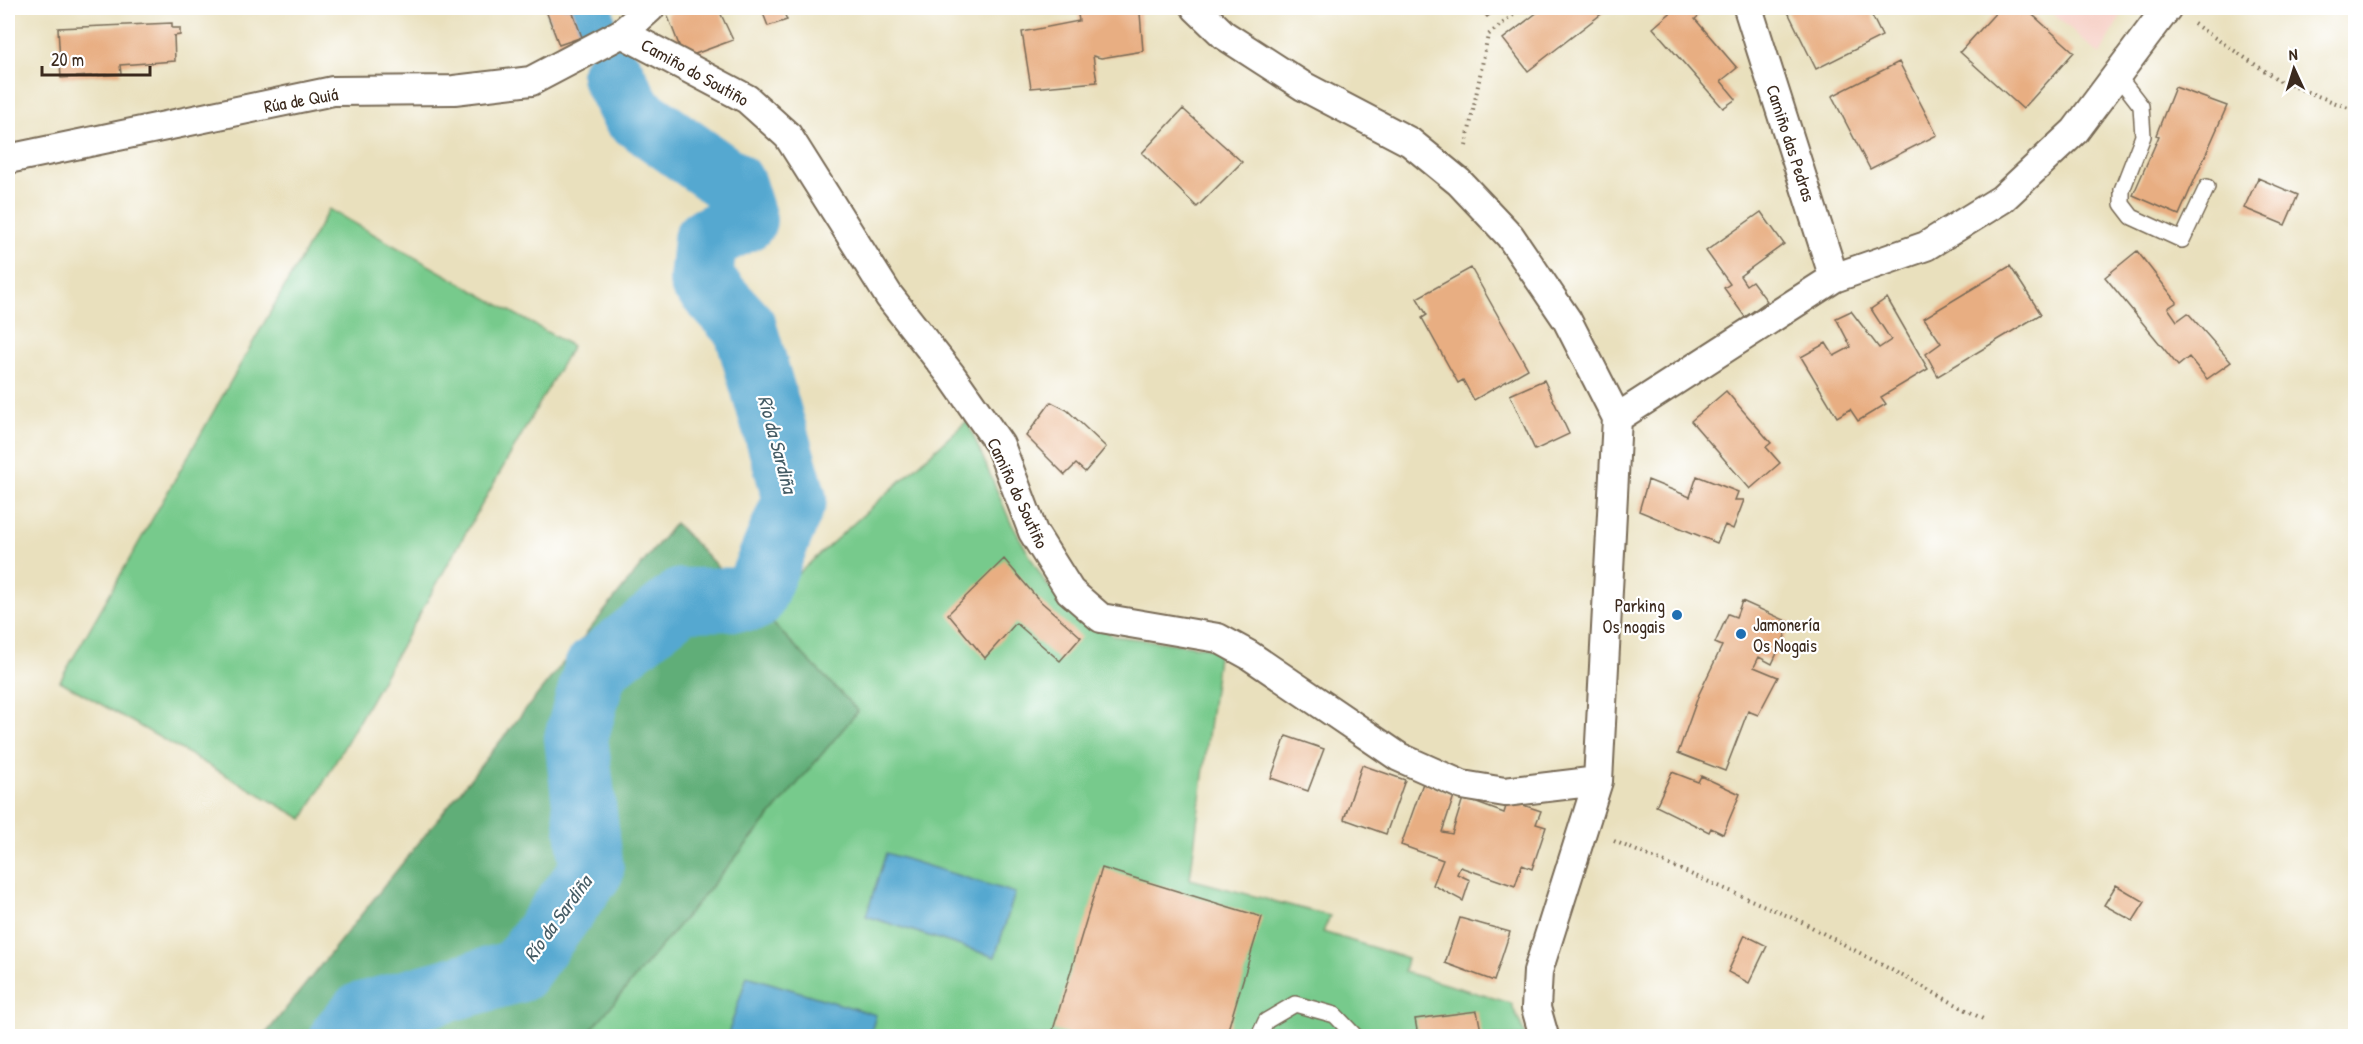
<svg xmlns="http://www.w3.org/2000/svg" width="2363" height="1044" font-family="'Patrick Hand',sans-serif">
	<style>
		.built { fill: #f7d1c8 }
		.green { fill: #77ca8c; stroke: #597a55; stroke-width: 1.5 }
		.forest { fill: #61ae78; stroke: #4e6c4b; stroke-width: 1.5 }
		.water { fill: #55a8d0; stroke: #486977; stroke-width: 1.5 }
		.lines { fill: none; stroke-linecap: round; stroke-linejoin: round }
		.river { stroke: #55a8d0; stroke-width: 64 }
		.building { fill: #e8ae82 }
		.service-casing { stroke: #786a56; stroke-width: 18 }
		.minor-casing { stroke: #786a56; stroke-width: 32 }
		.path { stroke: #786a56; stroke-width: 4; stroke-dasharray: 1.5 4.5; stroke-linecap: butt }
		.service { stroke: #fff; stroke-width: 15 }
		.minor { stroke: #fff; stroke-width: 28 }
		.poi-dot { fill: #1f6fb2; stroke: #fff; stroke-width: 2 }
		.labels { text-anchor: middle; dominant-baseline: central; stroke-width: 4.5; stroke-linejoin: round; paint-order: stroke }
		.street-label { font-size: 18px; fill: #3b2a1e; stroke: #fff }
		.poi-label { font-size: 18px; fill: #3b2a1e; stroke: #fff; text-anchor: end }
		.water-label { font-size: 20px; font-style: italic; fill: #455c65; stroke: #fff }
	</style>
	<rect width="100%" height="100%" fill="#fff"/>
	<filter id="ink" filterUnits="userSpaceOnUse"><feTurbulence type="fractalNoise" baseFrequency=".0167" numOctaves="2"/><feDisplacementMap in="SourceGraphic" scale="12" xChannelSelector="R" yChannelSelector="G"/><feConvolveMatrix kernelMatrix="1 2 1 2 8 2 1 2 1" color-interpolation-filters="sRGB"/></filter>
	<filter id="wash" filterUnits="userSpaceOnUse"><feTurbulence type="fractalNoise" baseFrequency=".008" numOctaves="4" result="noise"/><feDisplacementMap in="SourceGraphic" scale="24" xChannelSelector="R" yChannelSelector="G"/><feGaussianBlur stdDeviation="1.35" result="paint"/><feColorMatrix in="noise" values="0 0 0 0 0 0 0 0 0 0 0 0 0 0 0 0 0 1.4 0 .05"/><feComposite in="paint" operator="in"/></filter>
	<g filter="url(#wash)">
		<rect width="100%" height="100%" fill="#e9e0bd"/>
		<!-- built -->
		<path class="built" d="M2047,8H2125L2100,55Z"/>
		<!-- green -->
		<path class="green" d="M329,209L572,346L303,819L60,681Z
			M967,421L1010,521L1046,584L1113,636L1219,649L1190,879L1330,916L1323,932L1407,958L1404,972L1511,1003L1526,1036H586L858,711L759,609Z"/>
		<!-- forest -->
		<path class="forest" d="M675,523L858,711L586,1036H264Z"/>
		<!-- water -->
		<path class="water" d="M886,853L1015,893L995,957L866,916Z
			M747,976L876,1015L870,1036H735L728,1034Z"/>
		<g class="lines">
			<!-- river -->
			<path class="river" d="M578,8L583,18
				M342,1036L361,1014L518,971L592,870L576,738L596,668L682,600L753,599L795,499L745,328L701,280L705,240L745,220L734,185L632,113L613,76"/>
		</g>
		<g id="blocks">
			<!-- building -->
			<path class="building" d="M545,8H571L582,37L559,45Z
				M683,8H718L733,40L684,58L667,14Z
				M761,8H782L787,20L768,26Z
				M1077,8L1163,9L1140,13L1143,51L1101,58L1093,56L1097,82L1031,88L1022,32L1079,21Z
				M1480,8H1499L1487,17Z
				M1543,8H1609L1528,71L1503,39Z
				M1676,8H1708L1695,19L1737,68L1721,81L1736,99L1723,108L1653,28Z
				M1786,8H1862L1865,14L1870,12L1882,36L1816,69Z
				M2000,8H2025L2074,52L2023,109L1960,52Z
				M172,23V28H180V35L174,36L175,61L120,65L121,74L61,78L58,28Z
				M1899,62L1937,135L1870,169L1832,96Z
				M2175,87L2227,106L2179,215L2133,195L2159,136L2156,135Z
				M1183,109L1242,162L1197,207L1142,153Z
				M2258,178L2298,195L2285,225L2244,208Z
				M1761,212L1784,244L1740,276L1746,285L1752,281L1767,301L1745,317L1724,288L1730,284L1706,251Z
				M2137,251L2177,302L2168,308L2177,321L2188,313L2231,362L2207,379L2189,357L2178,366L2105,277Z
				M2010,266L2041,314L1938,376L1926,354L1941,343L1924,318Z
				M1471,268L1528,369L1474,400L1463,380L1458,383L1422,318L1427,315L1417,298Z
				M1887,298L1928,369L1881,397L1886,404L1858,421L1850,409L1837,417L1801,357L1826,343L1834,356L1851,347L1836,318L1851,311L1879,348L1891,340L1871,309Z
				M1544,380L1569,434L1535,450L1510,395Z
				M1726,391L1771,443L1766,447L1780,463L1750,489L1691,421Z
				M1051,402L1067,410L1106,447L1085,472L1076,464L1065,475L1026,436Z
				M1697,476L1738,492L1735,500H1744L1733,529L1725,525L1717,543L1639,511L1648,480L1690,497Z
				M1004,559L1038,599L1081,637L1060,661L1016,623L985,658L948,614Z
				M1742,601L1791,623L1772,664L1759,657L1754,667L1778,677L1758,715L1748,711L1725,771L1678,753L1699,694L1722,646L1715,643L1728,614L1736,617Z
				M1286,736L1324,749L1308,791L1271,778Z
				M1362,765L1405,780L1386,834L1344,819Z
				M1672,772L1698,782L1701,776L1740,794L1723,834L1711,828L1709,832L1656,806Z
				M1423,783L1454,796L1442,832L1452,834L1463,798L1504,813L1508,800L1541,811L1536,824L1546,827L1532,869L1522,865L1515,886L1460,867L1457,874L1470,880L1463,901L1433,885L1443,860L1401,845Z
				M1102,868L1262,917L1226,1036H1074L1053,1030Z
				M2116,885L2145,902L2133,921L2104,905Z
				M1460,918L1510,932L1494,981L1445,963Z
				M1745,935L1767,946L1749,983L1728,972Z
				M1477,1011L1482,1036H1418L1415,1019Z"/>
		</g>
	</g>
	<g filter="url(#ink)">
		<use href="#blocks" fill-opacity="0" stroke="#786a56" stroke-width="1.5"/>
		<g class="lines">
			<defs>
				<path id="service" d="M2117,75L2141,106L2143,136L2122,190V204L2132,217L2182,240L2207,187
					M1259,1036L1266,1021L1295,1004L1335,1015L1355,1036"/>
				<path id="minor" d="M1196,8L1224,35L1303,86L1410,142L1459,182L1510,236L1567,320L1617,418
					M1748,8L1834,278
					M622,33L747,99L788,136L889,296L951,375L1000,445L1033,532L1070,591L1101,618L1218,638L1249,655L1399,757L1462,785L1505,792L1598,781
					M8,159L333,91L454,90L531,81L622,33L650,8
					M1544,1036L1536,1008L1538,971L1598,781L1617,418L1834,278L1926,246L2002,199L2075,131L2167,8"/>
			</defs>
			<!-- service casing -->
			<use href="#service" class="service-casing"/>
			<!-- minor casing -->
			<use href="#minor" class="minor-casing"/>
			<!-- path -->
			<path class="path" d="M2194,24L2280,81L2356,111
				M1466,146L1488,35L1522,8
				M1614,841L1802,922L1983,1019"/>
			<!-- service -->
			<use href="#service" class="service"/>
			<!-- minor -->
			<use href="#minor" class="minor"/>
		</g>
	</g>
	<!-- markers -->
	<g class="poi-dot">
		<circle cx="1677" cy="615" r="6"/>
		<circle cx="1741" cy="634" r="6"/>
	</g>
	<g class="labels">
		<!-- street labels -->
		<g class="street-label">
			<text transform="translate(695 72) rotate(29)">Camiño do Soutiño</text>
			<text transform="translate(301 100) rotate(-10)">Rúa de Quiá</text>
			<text transform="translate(1791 143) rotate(72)">Camiño das Pedras</text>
			<text transform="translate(1018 493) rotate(65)">Camiño do Soutiño</text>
		</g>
		<!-- poi labels -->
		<g class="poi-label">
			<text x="1665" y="605">Parking<tspan x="1665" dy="21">Os nogais</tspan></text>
			<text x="1753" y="624" text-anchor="start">Jamonería<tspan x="1753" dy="21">Os Nogais</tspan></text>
		</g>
		<!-- water labels -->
		<g class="water-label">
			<text transform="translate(778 444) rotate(75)">Río da Sardiña</text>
			<text transform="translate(557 918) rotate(-54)">Río da Sardiña</text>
		</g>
	</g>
	<!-- margin -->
	<rect width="2363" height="1044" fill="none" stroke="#fff" stroke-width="30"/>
	<!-- north arrow -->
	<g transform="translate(2294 69) rotate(356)" stroke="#ffffff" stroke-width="4.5" paint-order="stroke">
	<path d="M0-4.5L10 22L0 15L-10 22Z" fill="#3b2a1e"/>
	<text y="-9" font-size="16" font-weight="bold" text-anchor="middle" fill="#3b2a1e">N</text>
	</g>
	<!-- scale -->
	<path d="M42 66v9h108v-9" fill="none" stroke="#3b2a1e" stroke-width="3"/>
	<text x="51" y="66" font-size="18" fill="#3b2a1e" stroke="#ffffff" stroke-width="4.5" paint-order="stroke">20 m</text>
</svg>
